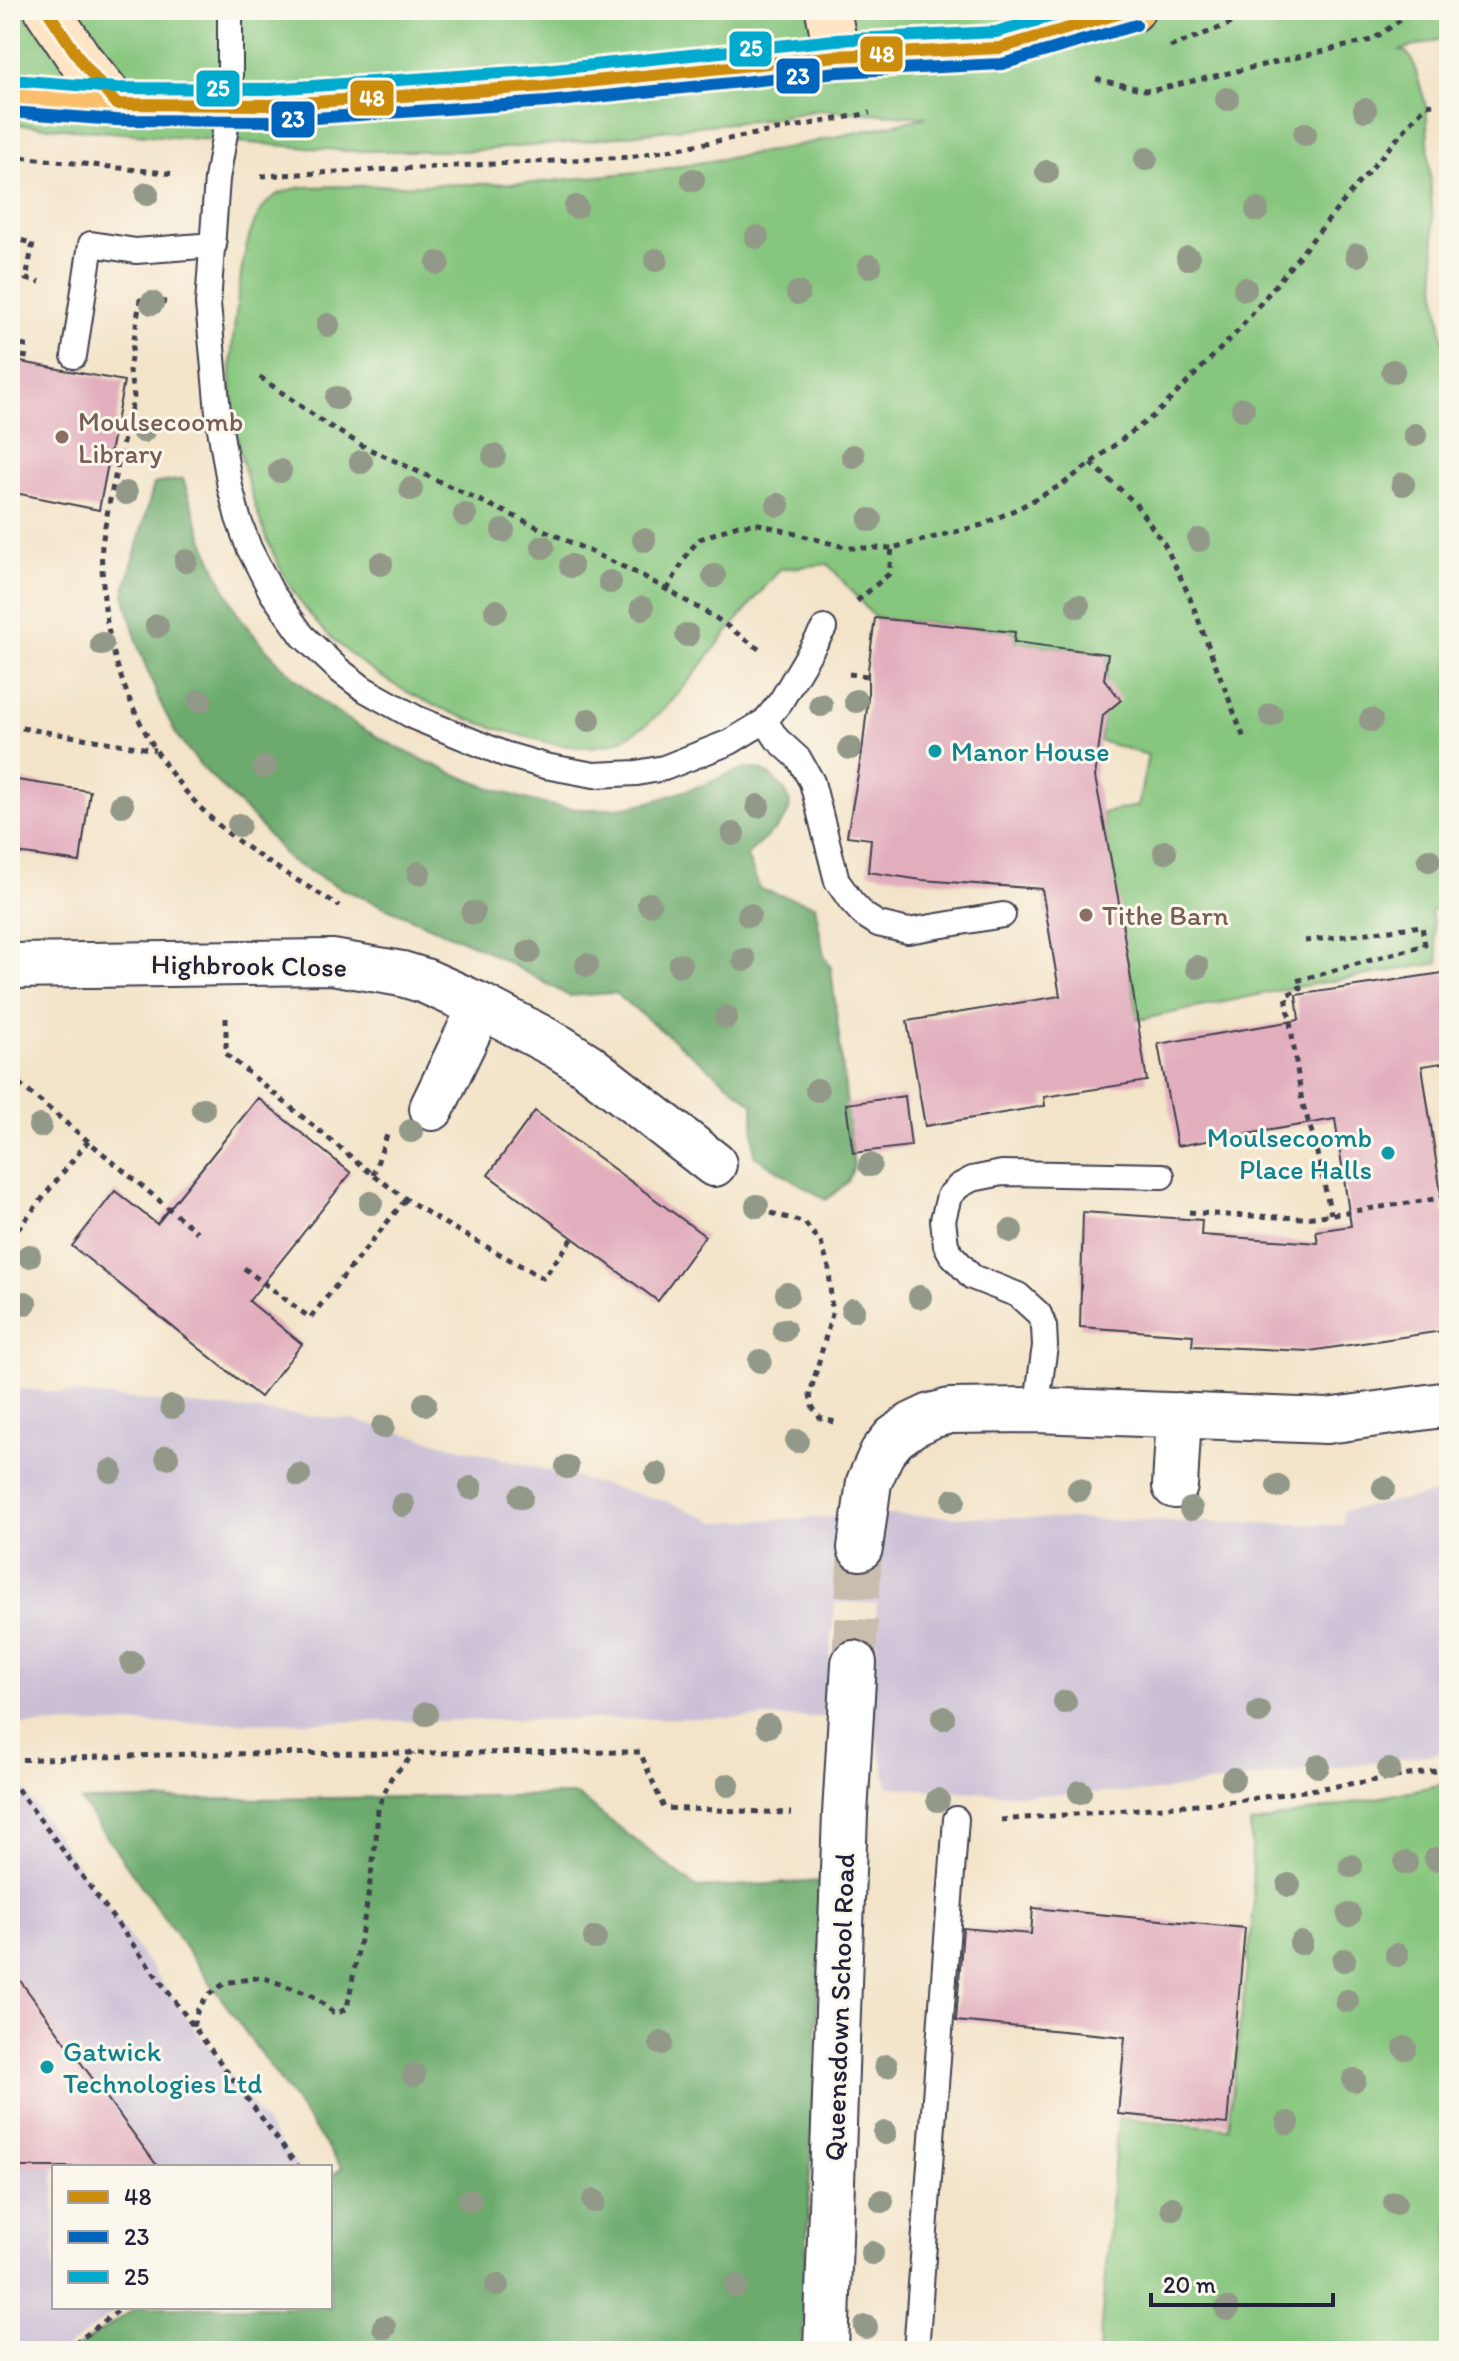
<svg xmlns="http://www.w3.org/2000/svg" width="1459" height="2361" font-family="Itim,sans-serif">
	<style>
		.industrial { fill: #cbbfd5 }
		.green { fill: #86c67e; stroke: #54745c; stroke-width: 2 }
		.forest { fill: #6cab6d; stroke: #476654; stroke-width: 2 }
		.building { fill: #e2aebd }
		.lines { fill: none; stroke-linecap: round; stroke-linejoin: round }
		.street-tunnel { stroke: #c9bdad; stroke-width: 44; stroke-dasharray: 44 22; stroke-linecap: butt }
		.lane-casing { stroke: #413f50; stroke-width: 28 }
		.street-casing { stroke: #413f50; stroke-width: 48 }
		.secondary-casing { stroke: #413f50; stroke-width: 48 }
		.primary-casing { stroke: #413f50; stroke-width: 48 }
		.path { stroke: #413f50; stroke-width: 5; stroke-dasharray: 6 6; stroke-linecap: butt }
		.lane { stroke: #fff; stroke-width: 24 }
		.street { stroke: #fff; stroke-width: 44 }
		.secondary { stroke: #fde5c5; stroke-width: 44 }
		.primary { stroke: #f9bf6d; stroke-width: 44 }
		.bus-1-casing { stroke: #fbf7ec; stroke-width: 18 }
		.bus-2-casing { stroke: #fbf7ec; stroke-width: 18 }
		.bus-3-casing { stroke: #fbf7ec; stroke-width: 18 }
		.bus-1 { stroke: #cc8c0c; stroke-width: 12 }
		.bus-2 { stroke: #0065bd; stroke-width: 12 }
		.bus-3 { stroke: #00a9ce; stroke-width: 12 }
		.tree { fill: #939988 }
		.education-dot { fill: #8d6e63; stroke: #fbf7ec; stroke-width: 3 }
		.culture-dot { fill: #0f9aa8; stroke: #fbf7ec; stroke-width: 3 }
		.labels { text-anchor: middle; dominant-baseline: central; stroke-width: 6; stroke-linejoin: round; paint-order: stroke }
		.education-label { font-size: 28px; fill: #785e54; stroke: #fbf7ec; text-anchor: start }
		.culture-label { font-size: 28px; fill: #0d838f; stroke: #fbf7ec; text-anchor: start }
		.street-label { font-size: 28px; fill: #22223b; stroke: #fbf7ec }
		.line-badge { stroke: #fbf7ec; stroke-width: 3 }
		.badge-label { font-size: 22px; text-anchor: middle; font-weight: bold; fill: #fff }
	</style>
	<rect width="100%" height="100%" fill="#fbf7ec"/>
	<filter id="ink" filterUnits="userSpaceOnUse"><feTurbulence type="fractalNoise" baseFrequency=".0125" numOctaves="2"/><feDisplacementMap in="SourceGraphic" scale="16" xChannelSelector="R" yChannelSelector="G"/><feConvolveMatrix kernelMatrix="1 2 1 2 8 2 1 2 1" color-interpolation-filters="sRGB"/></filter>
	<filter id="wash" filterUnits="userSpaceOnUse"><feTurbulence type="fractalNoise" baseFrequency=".006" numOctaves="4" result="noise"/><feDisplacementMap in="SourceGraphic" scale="32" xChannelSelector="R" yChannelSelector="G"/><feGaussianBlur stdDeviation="1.8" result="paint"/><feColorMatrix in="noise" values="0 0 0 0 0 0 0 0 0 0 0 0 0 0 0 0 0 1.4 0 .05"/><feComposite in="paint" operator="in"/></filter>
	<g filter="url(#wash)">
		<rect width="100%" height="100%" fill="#f3e4c9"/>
		<!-- industrial -->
		<path class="industrial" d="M10,1388L353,1420L665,1501L717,1522L883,1515L1343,1525V1511L1449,1491V1752L1148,1792L1025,1795L888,1787L872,1717L877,1603H835L824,1717L10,1725Z
			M10,1771L193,2026L298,2167H54V2307H121L62,2351H10Z"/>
		<!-- green -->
		<path class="green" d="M10,10H1449V37L1400,50L1406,52L1412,59L1426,105L1437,297L1449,382V908L1431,911L1439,963L1291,988L1138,1020L1102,813L1138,806L1148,755L1100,741L1108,654L1014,642L1015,632L875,618L828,564L780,569C759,594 739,618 718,644C690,679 663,721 620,740C582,757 534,739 496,728C422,706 347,666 301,603C262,549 228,434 231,368C232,341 236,315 239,289C242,263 250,211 275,196C284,190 293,189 303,187L534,183L656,170L776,150L927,117L819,110L762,120L698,126L578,142L468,151H350L10,124Z
			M1449,1783V2351H1099L1118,2118L1228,2128L1254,1908L1250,1824Z"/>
		<!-- forest -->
		<path class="forest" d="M183,479C195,516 207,552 224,587C229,596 233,606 238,614C260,645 289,674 318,698C373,742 484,792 554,806C574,810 596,810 615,808C645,806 674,794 703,785C721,779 741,764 761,770C768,773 775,780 780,785C810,816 763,834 747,856L760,889L815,905L824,956L831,968L854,1166L848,1182L826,1200L754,1156L753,1104L615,993L569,996L483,949L338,887L290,861L255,820L201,766L177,736L160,702L139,649L124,594L154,484Z
			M577,1795L697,1888L823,1881L802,2351H72L137,2307H330V2177L342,2168L81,1801Z"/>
		<g id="blocks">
			<!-- building -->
			<path class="building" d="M10,360L124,381L99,510L10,492Z
				M875,618L1015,632L1014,642L1108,654L1104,679L1121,700L1103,715L1095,777L1118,897L1147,1081L1044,1097L1045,1106L925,1126L907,1021L1060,996L1042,889L922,880L868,872L871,839L847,836L862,752L868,699V669Z
				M10,779L90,791L80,862L10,852Z
				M1449,972V1062L1422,1066L1444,1214H1449V1330L1310,1351L1192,1346L1193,1335L1080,1327L1083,1212L1202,1220L1201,1235L1318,1243L1316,1231L1351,1226L1335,1119L1177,1146L1158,1044L1299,1020L1296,995Z
				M905,1096L911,1146L853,1153L846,1104Z
				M258,1098L351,1173L249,1301L302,1344L260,1397L72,1246L115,1191L157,1224Z
				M535,1111L705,1236L658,1301L488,1175Z
				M1033,1908L1245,1928L1227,2124L1118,2114L1125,2037L956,2021L963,1928L1031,1934Z
				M10,1967L158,2167H10Z"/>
		</g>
	</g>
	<g filter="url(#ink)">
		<use href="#blocks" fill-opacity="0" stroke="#413f50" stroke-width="2"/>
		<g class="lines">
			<!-- street-tunnel -->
			<path class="street-tunnel" d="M854,1663L860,1548"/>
			<defs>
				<path id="lane" d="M230,10V104L217,179L208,304L219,423L230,487L238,518L249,548L272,593L303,636L339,670L364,689L416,718L504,754L545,766L594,775L637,773L664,768L730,742L765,721L781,701L824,628
					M74,356L91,244L136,251L214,245
					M765,721L777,739L799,759L812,782L837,881L851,901L864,915L878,924L908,931L1003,915
					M1036,1410L1045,1346L1044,1326L1039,1314L1018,1295L972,1277L951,1254L946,1245L943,1220L949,1196L959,1186L972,1179L1002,1173L1162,1176
					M916,2351L956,1819"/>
				<path id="street" d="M10,966L332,962L402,974L425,981L481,1006L559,1047L587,1065L714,1164
					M432,1108L481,1006
					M1175,1486L1179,1415
					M860,1548L869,1482L882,1453L894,1438L912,1425L931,1416L950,1411L1036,1410L1327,1421L1449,1404
					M826,2351L845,1814L854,1663"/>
				<path id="secondary" d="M47,10L81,61L116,104
					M828,10L837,56"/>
				<path id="primary" d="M10,96L116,104L271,105L546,86L837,56L999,48L1132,10"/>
			</defs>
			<!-- lane casing -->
			<use href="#lane" class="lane-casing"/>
			<!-- street casing -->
			<use href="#street" class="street-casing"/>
			<!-- secondary casing -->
			<use href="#secondary" class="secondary-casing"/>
			<!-- primary casing -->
			<use href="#primary" class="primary-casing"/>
			<!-- path -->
			<path class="path" d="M1170,47L1266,10
				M1096,79L1150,91L1372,40L1415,10
				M10,156L175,174
				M261,176L630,157L870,113
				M10,238L33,243L26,279L40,282
				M166,302L140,300L129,371L134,396C123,445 109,495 102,545C101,557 102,570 103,582C106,674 153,769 222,828C258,859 300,881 339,906
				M10,343L31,347
				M10,354L33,358
				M260,377L326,424L365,447L643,576L716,618L759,649
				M1091,463L1134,502L1165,545L1188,593L1245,741
				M667,590L689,551L700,539L738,525L759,524L848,548H892
				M857,601L889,574L892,548L982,525L1021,507L1063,484L1157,413L1238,331L1352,191L1426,105L1434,104
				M849,674L868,676
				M10,726L155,750
				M1305,941L1422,926L1425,945L1296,981L1301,989L1286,995L1302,1102L1313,1136L1331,1214
				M226,1018V1054L373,1175L406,1199L444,1223L543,1278L573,1238
				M10,1076L197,1232
				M1449,1111L1443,1113L1449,1151
				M373,1175L387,1135
				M748,1206L805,1223L821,1243L829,1268L832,1314L810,1394L812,1406L820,1418L838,1423
				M1189,1212L1227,1215L1306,1218L1449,1197
				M10,1239L88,1141
				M244,1268L310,1318L406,1199
				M10,1760L193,1754L640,1752L664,1808L791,1813
				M10,1779L298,2167
				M1001,1820L1237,1801L1449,1769
				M193,2026L198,2009L207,1996L225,1983L262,1977L313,1996L333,2012H340L347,2008L367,1904L376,1840L378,1808L391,1778L414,1754
				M65,2351L123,2307"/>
			<!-- lane -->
			<use href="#lane" class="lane"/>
			<!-- street -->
			<use href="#street" class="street"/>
			<!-- secondary -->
			<use href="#secondary" class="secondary"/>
			<!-- primary -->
			<use href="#primary" class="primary"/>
			<defs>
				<path id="bus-1" d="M47,10L81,61L116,104
					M116,104L271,105L546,86L837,56L999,48L1132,10"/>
				<path id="bus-2" d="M10,112L116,120L271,121L547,102L838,72L1002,64L1136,25"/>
				<path id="bus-3" d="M11,80L117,88L270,89L545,70L835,40L996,32L1074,10"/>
			</defs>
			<!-- bus-1 casing -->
			<use href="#bus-1" class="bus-1-casing"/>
			<!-- bus-2 casing -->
			<use href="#bus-2" class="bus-2-casing"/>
			<!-- bus-3 casing -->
			<use href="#bus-3" class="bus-3-casing"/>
			<!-- bus-1 -->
			<use href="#bus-1" class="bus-1"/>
			<!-- bus-2 -->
			<use href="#bus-2" class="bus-2"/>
			<!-- bus-3 -->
			<use href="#bus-3" class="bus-3"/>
		</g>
		<!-- trees -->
		<g class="tree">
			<circle cx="1227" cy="99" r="12"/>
			<circle cx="1365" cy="110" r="12"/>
			<circle cx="1305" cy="134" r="12"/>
			<circle cx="1146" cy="159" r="12"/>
			<circle cx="1047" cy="172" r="12"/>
			<circle cx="693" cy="180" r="12"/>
			<circle cx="147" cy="194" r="12"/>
			<circle cx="576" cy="207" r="12"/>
			<circle cx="1257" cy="210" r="12"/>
			<circle cx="757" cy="237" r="12"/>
			<circle cx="1357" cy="255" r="12"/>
			<circle cx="1188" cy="258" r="12"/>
			<circle cx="656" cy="260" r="12"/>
			<circle cx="438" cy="263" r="12"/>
			<circle cx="870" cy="266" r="12"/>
			<circle cx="1245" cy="289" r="12"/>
			<circle cx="798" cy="293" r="12"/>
			<circle cx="152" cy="303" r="12"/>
			<circle cx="328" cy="325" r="12"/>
			<circle cx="1393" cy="371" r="12"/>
			<circle cx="337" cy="398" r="12"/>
			<circle cx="1243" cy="409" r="12"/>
			<circle cx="143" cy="431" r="12"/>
			<circle cx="1415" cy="435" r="12"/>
			<circle cx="494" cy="456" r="12"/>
			<circle cx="853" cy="456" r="12"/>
			<circle cx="361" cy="462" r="12"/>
			<circle cx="280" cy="471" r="12"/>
			<circle cx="1403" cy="484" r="12"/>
			<circle cx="411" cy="489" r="12"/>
			<circle cx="126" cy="493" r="12"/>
			<circle cx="778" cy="505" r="12"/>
			<circle cx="465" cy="515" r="12"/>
			<circle cx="870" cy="520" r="12"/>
			<circle cx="503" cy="531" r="12"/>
			<circle cx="644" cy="540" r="12"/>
			<circle cx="1199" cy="540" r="12"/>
			<circle cx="543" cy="547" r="12"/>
			<circle cx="186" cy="561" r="12"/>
			<circle cx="381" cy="564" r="12"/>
			<circle cx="571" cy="566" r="12"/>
			<circle cx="714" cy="576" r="12"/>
			<circle cx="610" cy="582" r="12"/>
			<circle cx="1078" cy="606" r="12"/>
			<circle cx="642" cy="608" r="12"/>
			<circle cx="496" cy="611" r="12"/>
			<circle cx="157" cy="626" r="12"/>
			<circle cx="687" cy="635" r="12"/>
			<circle cx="102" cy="644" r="12"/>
			<circle cx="200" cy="701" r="12"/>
			<circle cx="856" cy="701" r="12"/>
			<circle cx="821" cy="705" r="12"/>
			<circle cx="1271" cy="715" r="12"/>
			<circle cx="589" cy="720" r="12"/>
			<circle cx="1371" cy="720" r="12"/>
			<circle cx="850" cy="748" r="12"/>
			<circle cx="265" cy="767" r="12"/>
			<circle cx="122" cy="805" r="12"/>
			<circle cx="758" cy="806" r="12"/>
			<circle cx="239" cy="825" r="12"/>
			<circle cx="733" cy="834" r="12"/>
			<circle cx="1165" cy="852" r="12"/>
			<circle cx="1429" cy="860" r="12"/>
			<circle cx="419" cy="873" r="12"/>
			<circle cx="649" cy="904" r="12"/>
			<circle cx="473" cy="913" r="12"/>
			<circle cx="749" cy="915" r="12"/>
			<circle cx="529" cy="952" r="12"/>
			<circle cx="744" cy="960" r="12"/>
			<circle cx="587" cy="965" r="12"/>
			<circle cx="680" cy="965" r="12"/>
			<circle cx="1197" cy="967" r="12"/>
			<circle cx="726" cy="1017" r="12"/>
			<circle cx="817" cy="1090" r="12"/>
			<circle cx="203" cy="1109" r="12"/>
			<circle cx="40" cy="1126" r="12"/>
			<circle cx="411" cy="1131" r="12"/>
			<circle cx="870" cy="1165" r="12"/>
			<circle cx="371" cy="1203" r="12"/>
			<circle cx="757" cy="1206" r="12"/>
			<circle cx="1011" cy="1231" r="12"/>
			<circle cx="29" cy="1256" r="12"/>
			<circle cx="787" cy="1294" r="12"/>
			<circle cx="920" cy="1297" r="12"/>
			<circle cx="25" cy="1303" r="12"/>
			<circle cx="853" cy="1310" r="12"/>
			<circle cx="784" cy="1330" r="12"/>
			<circle cx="760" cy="1361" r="12"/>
			<circle cx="425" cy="1404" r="12"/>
			<circle cx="172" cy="1407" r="12"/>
			<circle cx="383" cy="1427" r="12"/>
			<circle cx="797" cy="1441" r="12"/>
			<circle cx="167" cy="1457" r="12"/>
			<circle cx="567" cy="1467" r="12"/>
			<circle cx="111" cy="1471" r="12"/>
			<circle cx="657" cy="1474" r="12"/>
			<circle cx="299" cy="1475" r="12"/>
			<circle cx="1278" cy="1486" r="12"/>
			<circle cx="471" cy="1488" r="12"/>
			<circle cx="1384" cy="1488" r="12"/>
			<circle cx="1079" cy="1490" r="12"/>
			<circle cx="521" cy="1497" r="12"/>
			<circle cx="954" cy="1500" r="12"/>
			<circle cx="403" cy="1505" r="12"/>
			<circle cx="1191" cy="1509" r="12"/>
			<circle cx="132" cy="1663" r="12"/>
			<circle cx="1065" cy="1702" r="12"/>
			<circle cx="1259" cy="1712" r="12"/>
			<circle cx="426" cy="1714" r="12"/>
			<circle cx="943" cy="1718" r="12"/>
			<circle cx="768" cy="1726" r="12"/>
			<circle cx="1318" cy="1766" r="12"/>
			<circle cx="1389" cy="1770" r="12"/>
			<circle cx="1233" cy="1779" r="12"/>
			<circle cx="728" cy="1785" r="12"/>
			<circle cx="1080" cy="1792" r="12"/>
			<circle cx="938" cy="1800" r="12"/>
			<circle cx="1436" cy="1859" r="12"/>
			<circle cx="1406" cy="1863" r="12"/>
			<circle cx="1351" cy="1866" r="12"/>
			<circle cx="1289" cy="1885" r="12"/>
			<circle cx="1349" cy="1915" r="12"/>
			<circle cx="595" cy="1938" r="12"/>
			<circle cx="1301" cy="1943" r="12"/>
			<circle cx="1397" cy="1955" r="12"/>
			<circle cx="1344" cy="1960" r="12"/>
			<circle cx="1347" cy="2001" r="12"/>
			<circle cx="661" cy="2043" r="12"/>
			<circle cx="1405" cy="2048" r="12"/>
			<circle cx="886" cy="2066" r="12"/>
			<circle cx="414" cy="2075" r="12"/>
			<circle cx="1354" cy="2080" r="12"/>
			<circle cx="1288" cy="2123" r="12"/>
			<circle cx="885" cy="2133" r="12"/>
			<circle cx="470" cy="2200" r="12"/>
			<circle cx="594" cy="2201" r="12"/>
			<circle cx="882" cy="2201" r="12"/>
			<circle cx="1395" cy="2203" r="12"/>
			<circle cx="1172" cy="2208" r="12"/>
			<circle cx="872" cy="2253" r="12"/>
			<circle cx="497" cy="2285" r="12"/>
			<circle cx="736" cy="2286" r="12"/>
			<circle cx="1227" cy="2309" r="12"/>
			<circle cx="384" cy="2327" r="12"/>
			<circle cx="866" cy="2327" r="12"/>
		</g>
	</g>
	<!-- markers -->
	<g class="education-dot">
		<circle cx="62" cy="437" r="8"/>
		<circle cx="1086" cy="915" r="8"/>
	</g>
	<g class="culture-dot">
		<circle cx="935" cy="751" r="8"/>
		<circle cx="1388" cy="1153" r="8"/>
		<circle cx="47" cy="2067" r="8"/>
	</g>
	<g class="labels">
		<!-- education labels -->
		<g class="education-label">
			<text x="78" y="421">Moulsecoomb<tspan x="78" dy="32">Library</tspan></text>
			<text x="1102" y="915">Tithe Barn</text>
		</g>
		<!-- culture labels -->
		<g class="culture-label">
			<text x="951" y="751">Manor House</text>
			<text x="1372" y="1137" text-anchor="end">Moulsecoomb<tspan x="1372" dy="32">Place Halls</tspan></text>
			<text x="63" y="2051">Gatwick<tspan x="63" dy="32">Technologies Ltd</tspan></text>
		</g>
		<!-- street labels -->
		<g class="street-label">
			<text transform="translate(249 965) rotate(1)">Highbrook Close</text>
			<text transform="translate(839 2007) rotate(-88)">Queensdown School Road</text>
		</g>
	</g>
	<g class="line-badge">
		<rect x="728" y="30" width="45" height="38" rx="8" fill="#00a9ce"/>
		<rect x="859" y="35" width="45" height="38" rx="8" fill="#cc8c0c"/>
		<rect x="775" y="57" width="46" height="38" rx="8" fill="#0065bd"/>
		<rect x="195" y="69" width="46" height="39" rx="8" fill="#00a9ce"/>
		<rect x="349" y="79" width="46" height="38" rx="8" fill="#cc8c0c"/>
		<rect x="270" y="100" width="46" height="39" rx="8" fill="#0065bd"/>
	</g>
	<g class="badge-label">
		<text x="751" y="56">25</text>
		<text x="882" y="62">48</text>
		<text x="798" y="84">23</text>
		<text x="218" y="96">25</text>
		<text x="372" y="106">48</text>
		<text x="293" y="127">23</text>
	</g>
	<!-- margin -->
	<rect width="1459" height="2361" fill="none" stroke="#fbf7ec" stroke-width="40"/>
	<!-- legend -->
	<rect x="52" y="2165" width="280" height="144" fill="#fbf7ec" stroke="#a4a2a5" stroke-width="2"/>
	<rect x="68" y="2191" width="40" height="12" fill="#cc8c0c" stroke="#a4a2a5" stroke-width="2"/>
	<text x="124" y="2205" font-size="24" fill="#22223b">48</text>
	<rect x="68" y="2231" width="40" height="12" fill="#0065bd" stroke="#a4a2a5" stroke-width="2"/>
	<text x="124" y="2245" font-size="24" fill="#22223b">23</text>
	<rect x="68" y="2271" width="40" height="12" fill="#00a9ce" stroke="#a4a2a5" stroke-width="2"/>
	<text x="124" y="2285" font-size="24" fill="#22223b">25</text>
	<!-- scale -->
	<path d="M1151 2293v12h182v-12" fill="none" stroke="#22223b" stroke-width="4"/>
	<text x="1163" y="2293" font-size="24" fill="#22223b" stroke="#fbf7ec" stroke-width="6" paint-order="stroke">20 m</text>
</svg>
